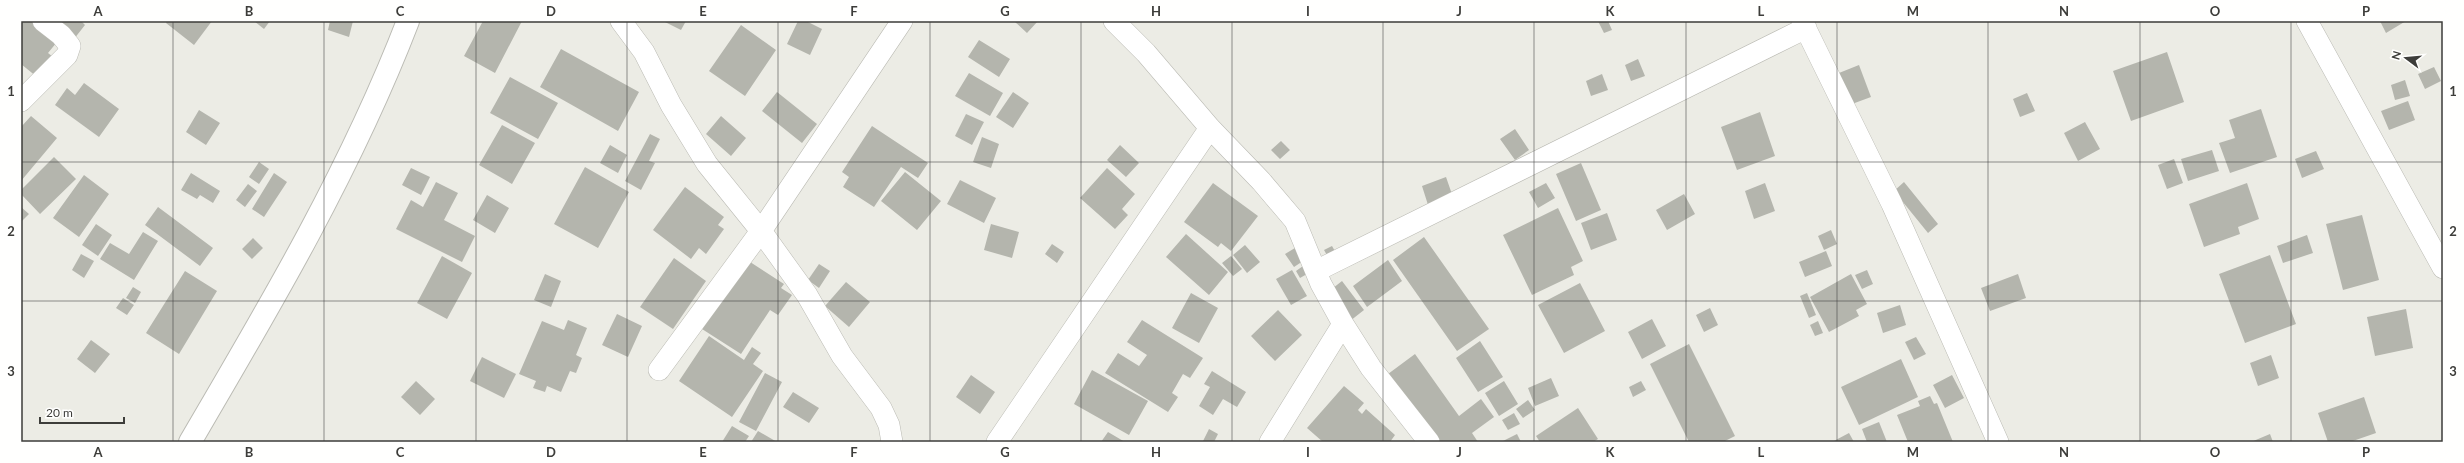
<svg xmlns="http://www.w3.org/2000/svg" width="2464" height="463" font-family="Lato,sans-serif">
	<style>
		.building { fill: #b4b5ad }
		.lines { fill: none; stroke-linecap: round; stroke-linejoin: round }
		.minor-casing { stroke: #bbbbb4; stroke-width: 22 }
		.trunk-casing { stroke: #bbbbb4; stroke-width: 24 }
		.minor { stroke: #fff; stroke-width: 21 }
		.trunk { stroke: #fff; stroke-width: 22 }
		.grid { fill: none; stroke: #3d3d3a; stroke-width: 1; stroke-opacity: 0.55 }
		.neatline { fill: none; stroke: #3d3d3a; stroke-width: 1.5 }
		.grid-label { font-size: 13px; text-anchor: middle; font-weight: bold; fill: #3d3d3a }
	</style>
	<rect width="100%" height="100%" fill="#ecece5"/>
	<!-- building -->
	<path class="building" d="M21,21H32L57,42L48,53L53,57L37,77L21,64Z
		M63,21H81L85,25L74,39L58,27Z
		M167,21H212L194,45L166,23Z
		M254,21H270L264,29Z
		M330,21H353L349,37L328,30Z
		M483,21H522L495,73L464,56Z
		M663,21H686L681,30Z
		M798,21H806L822,29L810,55L787,44Z
		M1014,21H1038L1027,33Z
		M1598,21H1608L1612,30L1604,33Z
		M2380,21H2406L2386,33Z
		M741,25L776,50L745,96L709,71Z
		M979,40L1010,59L999,77L968,57Z
		M561,49L639,92L618,131L540,87Z
		M2167,52L2184,102L2131,121L2113,71Z
		M1638,59L1645,76L1631,81L1625,65Z
		M1859,65L1871,97L1852,104L1839,73Z
		M2434,67L2441,81L2425,89L2418,74Z
		M969,73L1003,93L990,116L955,96Z
		M1602,74L1608,90L1591,96L1586,81Z
		M510,77L558,103L538,139L490,113Z
		M2405,80L2410,96L2395,100L2391,85Z
		M84,83L119,109L99,137L55,105L67,88L75,95Z
		M777,92L817,124L802,143L762,111Z
		M1013,92L1029,103L1013,128L996,117Z
		M2027,93L2035,111L2020,117L2013,99Z
		M2408,101L2415,120L2389,130L2381,111Z
		M2261,109L2277,157L2230,173L2219,143L2235,138L2229,120Z
		M199,110L220,123L206,145L186,132Z
		M1760,112L1775,156L1737,170L1721,127Z
		M966,114L984,122L972,145L955,136Z
		M31,116L57,138L21,181V127Z
		M721,116L746,138L731,156L706,134Z
		M2085,122L2100,149L2078,161L2064,133Z
		M502,125L535,143L512,184L479,165Z
		M872,126L928,163L918,178L901,167L874,207L843,187L849,177L842,172Z
		M1515,129L1529,150L1515,160L1500,139Z
		M650,134L660,139L649,161L655,163L641,190L625,181Z
		M982,137L999,144L991,168L973,162Z
		M1281,141L1290,150L1280,159L1271,150Z
		M610,145L627,155L618,173L600,163Z
		M1120,145L1139,163L1126,177L1107,160Z
		M2212,150L2219,171L2188,181L2181,159Z
		M2316,151L2324,169L2302,178L2295,159Z
		M54,157L76,179L40,214L21,194V190Z
		M2174,159L2183,183L2167,189L2158,165Z
		M259,162L269,169L259,184L249,177Z
		M1581,163L1601,210L1576,221L1556,174Z
		M585,167L629,192L598,248L554,224Z
		M411,168L430,177L421,195L402,185Z
		M1107,168L1135,194L1122,209L1128,215L1115,229L1080,198Z
		M905,172L941,201L917,230L881,201Z
		M191,173L220,191L213,203L200,195L197,199L181,190Z
		M274,173L287,182L264,217L252,209Z
		M84,175L109,194L79,237L53,218Z
		M1446,177L1454,200L1429,208L1422,186Z
		M960,180L996,198L984,223L947,204Z
		M436,182L458,193L444,220L475,236L462,262L396,229L411,200L423,207Z
		M1904,182L1938,224L1928,233L1894,191Z
		M1213,183L1258,216L1231,251L1221,243L1218,247L1184,222Z
		M1546,183L1555,198L1538,208L1529,192Z
		M1765,183L1775,211L1754,219L1745,191Z
		M2247,183L2259,219L2238,227L2240,234L2204,247L2189,204Z
		M248,184L257,191L245,207L236,200Z
		M685,187L724,217L718,225L724,229L706,254L699,248L691,259L653,230Z
		M1684,194L1695,214L1667,230L1656,210Z
		M487,195L509,208L495,233L473,220Z
		M21,207L29,214L21,222Z
		M158,207L213,248L200,266L145,225Z
		M1558,208L1583,261L1571,267L1574,275L1532,295L1503,235Z
		M1607,213L1617,240L1591,250L1581,223Z
		M2362,215L2379,280L2343,290L2326,224Z
		M96,224L112,235L98,256L82,245Z
		M991,224L1019,232L1012,258L984,250Z
		M1831,230L1837,244L1824,250L1818,236Z
		M143,232L158,241L134,280L100,259L110,243L129,254Z
		M1186,234L1228,272L1209,295L1166,257Z
		M2307,235L2313,253L2283,263L2277,246Z
		M1424,237L1489,329L1457,351L1393,260Z
		M253,238L263,248L252,259L242,249Z
		M1052,244L1064,252L1057,263L1045,254Z
		M1245,245L1260,262L1247,273L1233,255Z
		M1332,246L1336,253L1328,257L1324,250Z
		M1295,248L1303,261L1294,267L1285,254Z
		M1826,251L1832,266L1805,277L1799,262Z
		M81,254L94,261L84,278L72,270Z
		M2270,255L2296,324L2245,343L2219,274Z
		M442,256L472,273L447,319L417,303Z
		M1231,256L1242,269L1233,276L1222,263Z
		M674,258L706,281L673,329L640,307Z
		M747,260L784,284L781,288L792,295L778,315L770,310L741,354L702,329Z
		M1388,260L1402,281L1367,307L1353,286Z
		M819,264L830,271L819,288L808,280Z
		M1303,266L1307,274L1300,278L1296,271Z
		M1292,270L1307,296L1291,305L1276,279Z
		M1867,270L1873,284L1862,289L1855,275Z
		M185,271L217,291L179,354L146,333Z
		M545,274L561,281L551,307L534,300Z
		M1851,274L1867,304L1856,310L1859,316L1829,332L1810,297Z
		M2018,274L2026,298L1990,311L1981,288Z
		M1342,281L1364,310L1350,321L1328,292Z
		M846,282L870,302L849,327L825,306Z
		M1580,283L1605,331L1564,353L1538,305Z
		M133,287L141,292L135,303L126,298Z
		M1191,293L1218,308L1199,343L1172,328Z
		M1807,293L1816,315L1809,318L1800,296Z
		M123,298L134,305L127,315L116,308Z
		M1900,305L1906,325L1883,333L1877,313Z
		M1710,308L1718,325L1704,332L1696,315Z
		M2406,309L2413,348L2375,356L2367,317Z
		M1278,310L1302,335L1275,361L1251,336Z
		M617,314L642,326L628,357L602,345Z
		M1652,319L1666,346L1642,359L1628,332Z
		M568,320L587,328L576,355L582,358L576,373L570,371L561,392L547,386L545,392L533,388L536,381L519,374L542,321L564,330Z
		M1142,320L1203,358L1190,378L1183,374L1172,393L1178,397L1168,412L1105,373L1118,353L1139,366L1147,355L1127,342Z
		M1818,321L1823,333L1815,336L1810,325Z
		M709,336L744,360L752,347L761,353L753,364L763,371L732,417L679,381Z
		M1916,337L1926,354L1914,360L1905,342Z
		M91,340L110,354L95,373L77,359Z
		M1480,341L1503,377L1478,392L1456,358Z
		M1689,344L1735,436L1723,442H1689L1650,364Z
		M1415,354L1459,416L1481,399L1494,417L1472,433L1478,442H1438L1388,374Z
		M2271,355L2279,378L2258,386L2250,363Z
		M482,357L516,374L504,398L470,381Z
		M1901,359L1918,397L1859,425L1841,387Z
		M1092,370L1148,401L1129,435L1074,404Z
		M1212,371L1246,392L1237,407L1223,399L1213,415L1199,406L1210,387L1204,384Z
		M765,373L782,382L756,431L739,422Z
		M971,375L995,392L980,414L956,397Z
		M1952,375L1964,398L1945,408L1933,385Z
		M1551,378L1559,396L1535,406L1528,388Z
		M416,381L435,399L420,415L401,397Z
		M1504,381L1518,404L1499,416L1485,393Z
		M1641,381L1646,390L1633,397L1629,387Z
		M1344,386L1364,403L1358,410L1362,414L1366,409L1395,435L1390,442H1323L1307,428Z
		M793,392L819,408L809,423L783,407Z
		M1930,396L1934,404L1937,403L1953,442H1908L1897,415L1920,406L1918,401Z
		M2364,397L2376,433L2350,442H2328L2318,413Z
		M1528,400L1535,410L1523,418L1516,409Z
		M1578,408L1598,439L1593,442H1540L1536,436Z
		M1514,413L1520,424L1508,430L1502,420Z
		M1879,422L1887,442H1867L1862,429Z
		M732,426L749,436L745,442H722Z
		M1209,429L1218,434L1214,442L1203,441Z
		M758,431L777,442H751Z
		M1108,432L1125,442H1101Z
		M1849,433L1854,442H1832Z
		M1517,434L1521,442H1501Z
		M2270,434L2273,442H2251Z"/>
	<g class="lines">
		<defs>
			<path id="minor" d="M621,21L644,52L671,105L707,164L761,231L807,295L842,356L881,408L889,425L892,442
				M1114,21L1146,53L1210,128L1261,181L1295,221L1321,284L1343,324L1371,368L1429,442
				M1802,21L1892,204L1998,442
				M2307,21L2443,268
				M21,101L67,55L70,46L61,35L43,21
				M1316,271L1806,28
				M659,370L761,231L902,21
				M997,442L1210,128
				M1270,442L1343,324"/>
			<path id="trunk" d="M190,442C270,306 351,169 408,21"/>
		</defs>
		<!-- minor casing -->
		<use href="#minor" class="minor-casing"/>
		<!-- trunk casing -->
		<use href="#trunk" class="trunk-casing"/>
		<!-- minor -->
		<use href="#minor" class="minor"/>
		<!-- trunk -->
		<use href="#trunk" class="trunk"/>
	</g>
	<!-- grid -->
	<path class="grid" d="M173,21V442M324,21V442M476,21V442M627,21V442M778,21V442M930,21V442M1081,21V442M1232,21V442M1383,21V442M1534,21V442M1686,21V442M1837,21V442M1988,21V442M2140,21V442M2291,21V442M21,162H2443M21,301H2443"/>
	<!-- border -->
	<rect width="2464" height="463" fill="none" stroke="#fffffe" stroke-width="44"/>
	<!-- north arrow -->
	<g transform="translate(2406 58) rotate(286)" stroke="#fffffe" stroke-width="3" paint-order="stroke">
	<path d="M0-3L7 15L0 10L-7 15Z" fill="#3d3d3a"/>
	<text y="-6" font-size="11" font-weight="bold" text-anchor="middle" fill="#3d3d3a">N</text>
	</g>
	<!-- scale -->
	<path d="M40 417v6h84v-6" fill="none" stroke="#3d3d3a" stroke-width="2"/>
	<text x="46" y="417" font-size="12" fill="#3d3d3a" stroke="#fffffe" stroke-width="3" paint-order="stroke">20 m</text>
	<rect x="22" y="22" width="2420" height="419" class="neatline"/>
	<g class="grid-label">
		<text x="98" y="16">A</text>
		<text x="249" y="16">B</text>
		<text x="400" y="16">C</text>
		<text x="551" y="16">D</text>
		<text x="703" y="16">E</text>
		<text x="854" y="16">F</text>
		<text x="1005" y="16">G</text>
		<text x="1156" y="16">H</text>
		<text x="1308" y="16">I</text>
		<text x="1459" y="16">J</text>
		<text x="1610" y="16">K</text>
		<text x="1761" y="16">L</text>
		<text x="1913" y="16">M</text>
		<text x="2064" y="16">N</text>
		<text x="2215" y="16">O</text>
		<text x="2366" y="16">P</text>
		<text x="11" y="96">1</text>
		<text x="2453" y="96">1</text>
		<text x="11" y="236">2</text>
		<text x="2453" y="236">2</text>
		<text x="11" y="376">3</text>
		<text x="2453" y="376">3</text>
		<text x="98" y="457">A</text>
		<text x="249" y="457">B</text>
		<text x="400" y="457">C</text>
		<text x="551" y="457">D</text>
		<text x="703" y="457">E</text>
		<text x="854" y="457">F</text>
		<text x="1005" y="457">G</text>
		<text x="1156" y="457">H</text>
		<text x="1308" y="457">I</text>
		<text x="1459" y="457">J</text>
		<text x="1610" y="457">K</text>
		<text x="1761" y="457">L</text>
		<text x="1913" y="457">M</text>
		<text x="2064" y="457">N</text>
		<text x="2215" y="457">O</text>
		<text x="2366" y="457">P</text>
	</g>
</svg>
